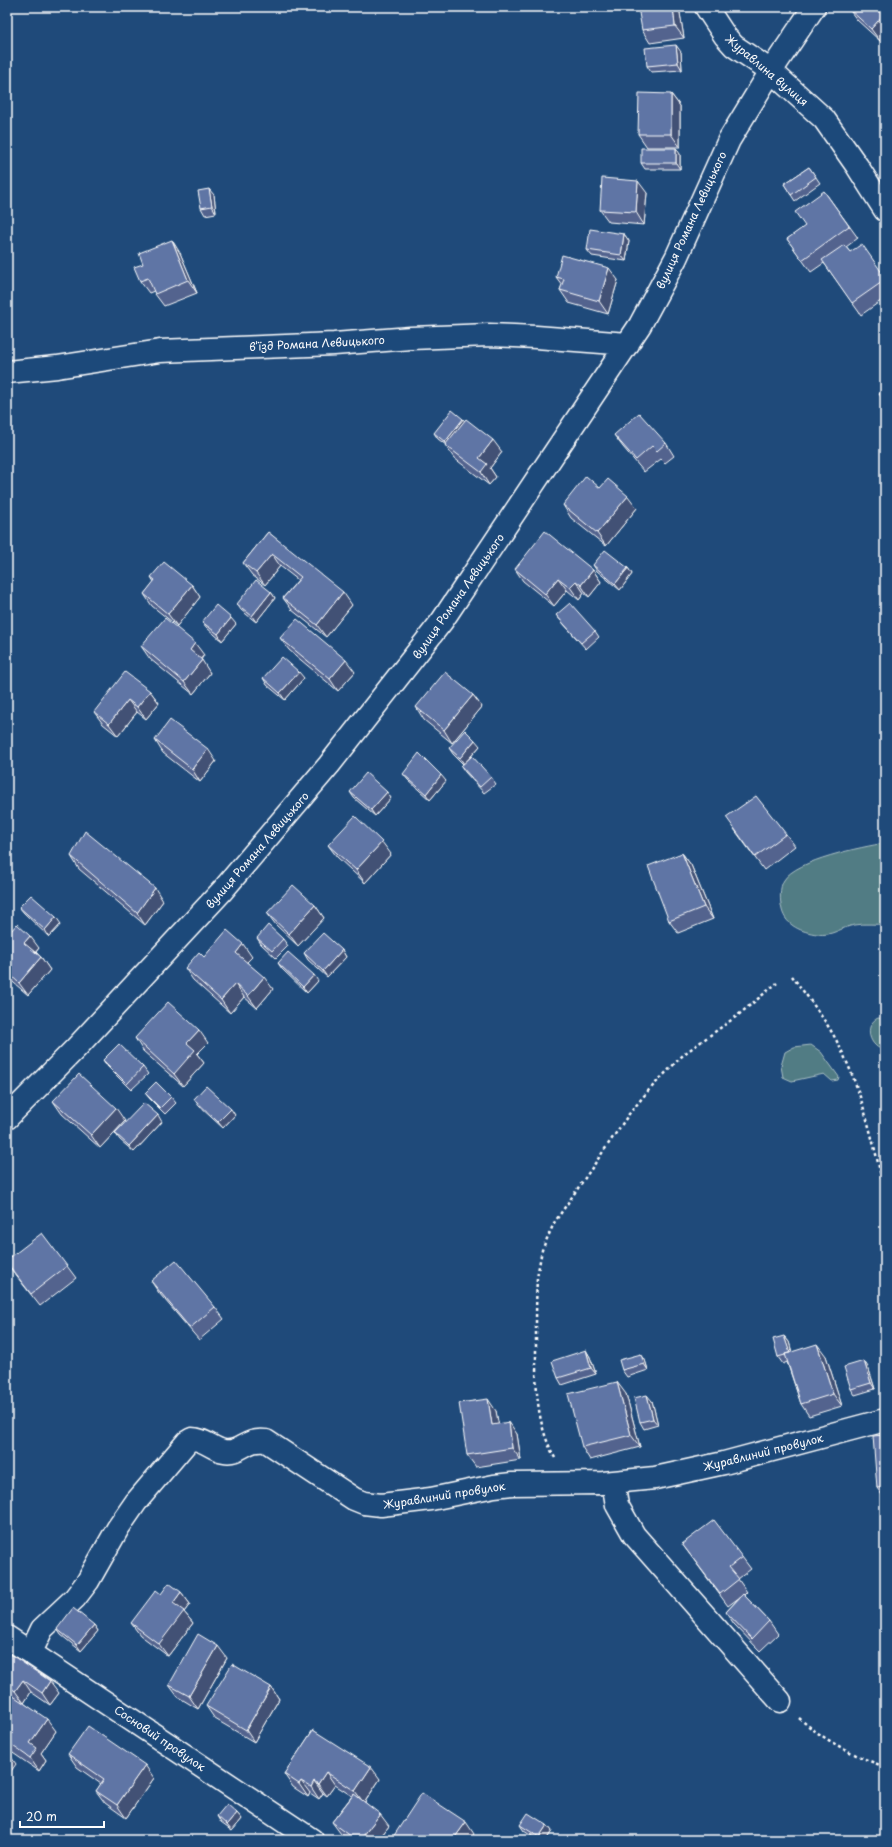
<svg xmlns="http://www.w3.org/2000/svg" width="892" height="1847" font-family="'Playpen Sans',sans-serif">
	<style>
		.green { fill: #517c84; stroke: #a8bec2 }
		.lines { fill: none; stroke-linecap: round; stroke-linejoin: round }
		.street-casing { stroke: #fff; stroke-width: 25 }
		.path { stroke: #fff; stroke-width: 2.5; stroke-dasharray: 3 3; stroke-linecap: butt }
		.street { stroke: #1f4a7a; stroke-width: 22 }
		.wall { fill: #52648e; stroke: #fff }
		.shaded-wall { fill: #425174; stroke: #fff }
		.building { fill: #5f74a5; stroke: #fff }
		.labels { text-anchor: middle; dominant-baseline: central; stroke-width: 3; stroke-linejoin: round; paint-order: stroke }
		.street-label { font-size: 11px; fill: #fff; stroke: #1f4a7a }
	</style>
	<rect width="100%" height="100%" fill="#1f4a7a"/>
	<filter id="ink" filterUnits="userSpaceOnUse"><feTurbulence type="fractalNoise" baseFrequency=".025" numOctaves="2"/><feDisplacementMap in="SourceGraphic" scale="8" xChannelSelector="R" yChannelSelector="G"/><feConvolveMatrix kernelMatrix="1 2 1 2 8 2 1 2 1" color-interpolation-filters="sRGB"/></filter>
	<g filter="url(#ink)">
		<!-- green -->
		<path class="green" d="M885,843V924C875,925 865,923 855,925C841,927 832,937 817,934C802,932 786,926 782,910C780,902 779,887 784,880C796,860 862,847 885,843Z
			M878,1018L885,1019V1050C869,1048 863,1025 878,1018Z
			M811,1045L821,1052L839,1077L838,1080L832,1081L824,1074L792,1081L783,1077L781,1066L785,1052L794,1047Z"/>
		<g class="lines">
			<defs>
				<path id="street" d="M706,7L725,36L734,46L771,71L824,119L857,166L885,210
					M7,372L57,367L160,351L334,344L411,338L489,335L536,337L628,344
					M7,1118L76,1048L222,891L329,765L442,621L640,325L676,258L729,140L771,71L814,7
					M613,1482L617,1505L634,1535L780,1701
					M7,1637L312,1840
					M31,1652L42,1629L75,1598L88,1581L118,1528L136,1502L187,1442L192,1439C205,1439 212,1449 224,1451C241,1454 245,1438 266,1441L354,1499L364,1503L381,1505L431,1499L494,1486L512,1484L603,1483L655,1478L724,1463L885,1420"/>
			</defs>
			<!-- street casing -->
			<use href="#street" class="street-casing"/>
			<!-- path -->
			<path class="path" d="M792,976C806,995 822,1015 834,1036C861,1085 873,1140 885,1194
				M555,1458C535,1422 536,1384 536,1345C536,1322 536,1300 537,1277L542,1250L554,1223L629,1114L648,1091L684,1054L737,1016L777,983
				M799,1718C825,1741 853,1755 885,1767"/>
			<!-- street -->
			<use href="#street" class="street"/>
		</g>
		<!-- wall -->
		<path class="wall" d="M679,7L684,38L650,43L642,30Z
			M885,7V35L880,41L857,20L848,8Z
			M681,52L682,70L651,72L647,66Z
			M671,94L680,106V147H647L638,134Z
			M680,154V169H645L641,163Z
			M809,167L820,183L795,201L784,184Z
			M824,191L858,238L846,247L850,252L885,277V298L861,315L824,263L811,272L787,239L805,227Z
			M647,193L644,225L609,222L600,210Z
			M214,195L216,213L205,215L201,208Z
			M624,234L629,241L626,261L592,256L587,250Z
			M180,253L197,293L164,306L155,294L154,291L149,293L140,281Z
			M556,277L618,280L608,314L569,303L560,290L562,285Z
			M465,421L502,452L490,468L496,477L489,485L454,458L445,445H446L438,439L434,433Z
			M614,435L666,443L674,456L665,463L661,459L644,472L623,447Z
			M600,488L637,508L606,546L571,518L563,505Z
			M268,532L352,605L326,637L292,610L283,598L298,580L280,566L265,585L252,575L243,563Z
			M593,565L628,568L632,574L620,590L597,571Z
			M515,569L593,570L601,582L589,597L584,593L579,600L567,590L554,606L523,581Z
			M151,577L192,585L200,597L177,626L152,606L144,594L154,582Z
			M271,592L275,598L256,622L241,610L237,604Z
			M556,615L595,631L599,637L586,649L561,621Z
			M202,622L236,624L222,641L207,628Z
			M280,638L355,672L338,691L289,650Z
			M141,646L204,655L201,660L210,673L193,694L150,659Z
			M263,678H304L285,700L267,685Z
			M150,691L159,703L146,719L137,712L118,736L103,724L94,712Z
			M473,695L482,707L452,743L424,720L416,707Z
			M155,740L216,761L200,782L163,753Z
			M480,746L469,759L491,777L496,784L484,793L465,772L461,766L463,764L453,754L449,748Z
			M403,774L446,781L430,800L408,780Z
			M350,792L391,798L375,816L354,798Z
			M734,829L786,834L795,846L764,870Z
			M328,845L391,854L365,883L337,857Z
			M682,853L691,865L713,919L678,933L669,921Z
			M71,856L163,901L145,925L79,869Z
			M315,905L324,918L298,946L276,925L267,913Z
			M19,907L61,924L49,937L24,913Z
			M7,928L11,931L39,948L36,952L41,957L50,970L28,995L7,977Z
			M257,938L283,939L288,946L276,958L261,944Z
			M342,950L346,957L327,977L308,960L304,953Z
			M204,957H252L247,962L273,989L257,1008L244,997L230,1013L193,980L185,968Z
			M278,963L318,981L307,993L282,969Z
			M135,1038L208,1043L197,1054L204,1063L183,1086L143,1051Z
			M103,1060L143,1067L148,1074L131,1090L107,1066Z
			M145,1093L171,1097L176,1103L165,1114L150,1099Z
			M194,1099L235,1115L223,1128L199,1106Z
			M53,1101L125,1121L100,1148L62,1114Z
			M162,1122L134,1152L120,1140L115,1133Z
			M7,1263L67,1266L76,1278L40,1306L14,1273Z
			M151,1281L215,1307L224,1319L199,1340L159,1293Z
			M784,1336L789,1342L792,1352L826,1356L842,1406L809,1416L801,1404L787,1362L783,1364L778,1357Z
			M586,1350L590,1357L596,1374L562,1385L558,1378Z
			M641,1354L645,1360L648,1370L627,1377L622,1370Z
			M868,1367L875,1389L855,1395L851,1389Z
			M626,1394L640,1447L590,1460L582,1447Z
			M652,1401L658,1425L644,1429L640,1422Z
			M496,1411L498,1424L517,1434L521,1460L476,1467L467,1455Z
			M885,1435V1499L877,1488Z
			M682,1544L742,1557L751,1569L738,1579L747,1592L744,1595L769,1621L778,1634L760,1651L734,1624L726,1612L740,1597L728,1606Z
			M181,1592L190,1604L184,1612L193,1623L168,1656L140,1635L131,1623L161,1594Z
			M94,1625L98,1631L81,1651L61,1635L57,1629Z
			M7,1652L59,1693L50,1705L31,1692L24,1703L56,1731L41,1753L46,1760L39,1771L7,1749V1696L9,1693L7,1692Z
			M227,1658L198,1709L178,1697L169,1685Z
			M271,1687L279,1699L254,1742L215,1719L206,1706Z
			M313,1730L380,1779L365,1802L389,1826L378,1840H348L341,1834L332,1822L352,1796L335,1785L327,1796L323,1793L319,1799L310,1793L308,1797L293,1787L284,1774Z
			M68,1754L154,1778L126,1818L105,1803L96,1791L101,1784L77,1767Z
			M237,1813L242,1819L232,1831L221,1823L217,1816Z
			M520,1825H547L552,1831L546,1840H538L524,1831Z"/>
		<!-- shaded-wall -->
		<path class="shaded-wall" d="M673,7H679L684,38L675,26Z
			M885,13V35L880,41L871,29Z
			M676,45L681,52L682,70L678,63Z
			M671,94L680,106V147L671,134Z
			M676,148L680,154V169L676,163Z
			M638,181L647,193L644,225L636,212Z
			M209,189L214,195L216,213L212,206Z
			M624,234L629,241L626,261L621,255Z
			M172,240L180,253L197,293L188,280Z
			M609,268L618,280L608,314L599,301Z
			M463,419L468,425L450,448L445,442Z
			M493,440L502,452L490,468L496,477L489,485L481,472L479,458Z
			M628,496L637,508L606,546L597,533Z
			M272,554L280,566L265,585L256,573Z
			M628,568L632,574L620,590L615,584Z
			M593,570L601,582L589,597L581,585Z
			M558,578L567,590L554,606L545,594Z
			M576,581L584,593L579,600L570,587Z
			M192,585L200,597L177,626L168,614Z
			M271,592L275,598L256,622L252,616Z
			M343,592L352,605L326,637L317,625Z
			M231,618L236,624L222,641L218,634Z
			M195,643L204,655L198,662L190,650Z
			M202,660L210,673L193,694L184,682Z
			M346,660L355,672L338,691L330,679Z
			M299,672L304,678L285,700L280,693Z
			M150,691L159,703L146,719L137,707Z
			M473,695L482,707L452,743L444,730Z
			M128,700L137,712L118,736L109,724Z
			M475,740L480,746L464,764L460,758Z
			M208,749L216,761L200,782L192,769Z
			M441,775L446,781L430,800L426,794Z
			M387,792L391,798L375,816L371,810Z
			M382,842L391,854L365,883L356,870Z
			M682,853L691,865L713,919L704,907Z
			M155,888L163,901L145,925L137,913Z
			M315,905L324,918L298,946L289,934Z
			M56,917L61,924L49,937L45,930Z
			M30,936L39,948L33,955L24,943Z
			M243,944L252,957L244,965L236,953Z
			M342,950L346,957L327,977L323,971Z
			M41,957L50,970L28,995L19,983Z
			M314,975L318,981L307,993L303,987Z
			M264,977L273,989L257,1008L248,996Z
			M235,984L244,997L230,1013L221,1000Z
			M199,1030L208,1043L197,1054L204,1063L183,1086L174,1074L187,1043Z
			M116,1108L125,1121L100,1148L91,1135Z
			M231,1109L235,1115L223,1128L218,1122Z
			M158,1115L162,1122L134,1152L129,1146Z
			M784,1336L789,1342L794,1360L790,1354Z
			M817,1344L826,1356L842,1406L833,1394Z
			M586,1350L590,1357L596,1374L591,1368Z
			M641,1354L645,1360L648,1370L644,1364Z
			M864,1361L868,1367L875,1389L871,1383Z
			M617,1382L626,1394L640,1447L631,1435Z
			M647,1395L652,1401L658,1425L653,1419Z
			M488,1399L496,1411L501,1437L492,1425Z
			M509,1422L517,1434L521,1460L512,1448Z
			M181,1592L190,1604L184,1612L193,1623L168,1656L159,1644L173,1603Z
			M94,1625L98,1631L81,1651L77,1645Z
			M218,1646L227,1658L198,1709L189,1696Z
			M23,1680L31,1692L24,1703L15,1691Z
			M50,1681L59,1693L50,1705L42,1693Z
			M271,1687L279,1699L254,1742L246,1730Z
			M47,1719L56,1731L41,1753L46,1760L39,1771L30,1758V1743Z
			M11,1757L16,1764L7,1777V1764Z
			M145,1765L154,1778L126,1818L117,1805Z
			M371,1767L380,1779L364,1803L355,1791Z
			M326,1772L335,1785L327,1796L318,1784Z
			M301,1781L310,1793L308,1797L299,1784Z
			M314,1781L323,1793L319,1799L311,1787Z
			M237,1813L242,1819L232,1831L227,1825Z
			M380,1814L389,1826L378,1840H360Z
			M466,1822L474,1834L470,1840H453Z
			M547,1825L552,1831L546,1840H541L539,1837Z"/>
		<!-- building -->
		<path class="building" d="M638,7H673L675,26L642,30Z
			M848,7H885V13L871,29L848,8Z
			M676,45L678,63L647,66L645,48Z
			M639,93L671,94V134H638Z
			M641,148H676V163H641Z
			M809,167L816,177L791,195L784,184Z
			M602,178L638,181L636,212L600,210Z
			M209,189L212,206L201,208L198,191Z
			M824,191L849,226L802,260L787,239L805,226L795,212Z
			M590,229L624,234L621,255L587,250Z
			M172,240L188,280L155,294L148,278L140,281L134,267L143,264L139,253Z
			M862,244L885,277V280L852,303L822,260L844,245L850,252Z
			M562,255L609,268L599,301L560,290L564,279L556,277Z
			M885,390V402L879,394Z
			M452,410L463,419L445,442L434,433Z
			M639,413L666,443L657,451L652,446L636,460L614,435Z
			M466,419L493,440L479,458L487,464L481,472L445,445Z
			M586,476L600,488L608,479L628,496L597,533L563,505Z
			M545,531L593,570L581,585L576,581L570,587L558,578L545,594L515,569Z
			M268,532L343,592L317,625L283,598L301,577L272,554L256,573L243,563Z
			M605,550L628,568L615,584L593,565Z
			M164,562L192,585L168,614L144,594L155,580L151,577Z
			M256,580L271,592L252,616L237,604Z
			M570,603L595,631L581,643L556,615Z
			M216,605L231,618L218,634L202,622Z
			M165,618L195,643L190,650L202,660L184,682L141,646Z
			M297,619L346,660L330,679L280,638Z
			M282,657L299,672L280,693L263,678Z
			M125,672L150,691L137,707L128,700L109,724L94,712Z
			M445,672L473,695L444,730L416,707Z
			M170,720L208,749L192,769L155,740Z
			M465,730L475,740L460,758L449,748Z
			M419,753L441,775L426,794L403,774Z
			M472,756L491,777L480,787L461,766Z
			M366,773L387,792L371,810L350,792Z
			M756,796L786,834L755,857L726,817Z
			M355,816L382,842L356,870L328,845Z
			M85,831L155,888L137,913L71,856Z
			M682,853L704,907L669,921L648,866Z
			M293,885L315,905L289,934L267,913Z
			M31,895L56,917L45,930L19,907Z
			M17,924L30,936L24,943L41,957L19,983L7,972V928L11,931Z
			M268,925L283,939L272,951L257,938Z
			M227,930L243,944L236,953L264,977L248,996L235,984L221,1000L185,968L199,952L204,957Z
			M323,933L342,950L323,971L304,953Z
			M288,952L314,975L303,987L278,963Z
			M168,1002L199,1030L187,1043L195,1050L174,1074L135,1038Z
			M119,1044L143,1067L127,1084L103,1060Z
			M79,1074L116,1108L91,1135L53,1101Z
			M156,1082L171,1097L160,1108L145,1093Z
			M206,1086L231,1109L218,1122L194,1099Z
			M144,1103L158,1115L129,1146L115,1133Z
			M42,1233L67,1266L31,1294L7,1263V1260Z
			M176,1260L215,1307L190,1328L151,1281Z
			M784,1336L790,1353L785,1354V1355L778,1357L773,1339Z
			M817,1344L833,1394L801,1404L785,1354Z
			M586,1350L591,1368L558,1378L552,1361Z
			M641,1354L644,1364L622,1370L619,1360Z
			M864,1361L871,1383L851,1389L844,1367Z
			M617,1382L631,1435L582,1447L568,1394Z
			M647,1395L653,1419L640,1422L634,1398Z
			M488,1399L492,1425L509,1422L512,1448L467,1455L459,1403Z
			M885,1435V1487L877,1488L873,1436Z
			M714,1520L742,1557L729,1567L739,1579L720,1594L682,1544Z
			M169,1583L181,1592L173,1603L184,1611L159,1644L131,1623L156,1590L161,1594Z
			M743,1594L769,1621L752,1639L726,1612Z
			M73,1608L94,1625L77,1645L57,1629Z
			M198,1634L218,1646L189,1696L169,1685Z
			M7,1652L50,1681L42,1693L23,1680L15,1691L7,1685Z
			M232,1664L271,1687L246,1730L206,1706Z
			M9,1693L47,1719L30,1743L37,1748L30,1758L7,1742V1696Z
			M88,1726L145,1765L117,1805L96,1791L104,1779L68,1754Z
			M313,1730L371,1767L355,1791L326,1772L318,1784L314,1781L311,1787L301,1781L299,1784L284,1774Z
			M7,1754L11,1757L7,1764Z
			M422,1793L466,1822L453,1840H429L425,1837L423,1840H391Z
			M354,1794L380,1814L360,1840H356L332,1822Z
			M227,1804L237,1813L227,1825L217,1816Z
			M528,1813L547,1825L539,1837L520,1825Z"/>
	</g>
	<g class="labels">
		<!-- street labels -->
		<g class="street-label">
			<text transform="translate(767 70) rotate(40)">Журавлина вулиця</text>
			<text transform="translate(691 220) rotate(-65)">вулиця Романа Левицького</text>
			<text transform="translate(317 343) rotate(-3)">в’їзд Романа Левицького</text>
			<text transform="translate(458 596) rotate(-55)">вулиця Романа Левицького</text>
			<text transform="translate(257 850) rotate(-49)">вулиця Романа Левицького</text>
			<text transform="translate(763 1452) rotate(-14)">Журавлиний провулок</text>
			<text transform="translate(444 1495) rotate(-9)">Журавлиний провулок</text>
			<text transform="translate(160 1738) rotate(34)">Сосновий провулок</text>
		</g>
	</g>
	<!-- margin -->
	<rect width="892" height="1847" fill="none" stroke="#1f4a7a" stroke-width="24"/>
	<rect x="12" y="12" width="868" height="1823" fill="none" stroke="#fff" stroke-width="1.5" filter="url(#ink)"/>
	<!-- scale -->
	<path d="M20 1821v6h84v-6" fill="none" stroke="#ffffff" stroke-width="2"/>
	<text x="26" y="1821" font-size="12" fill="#ffffff" stroke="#1f4a7a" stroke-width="3" paint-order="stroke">20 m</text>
</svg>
